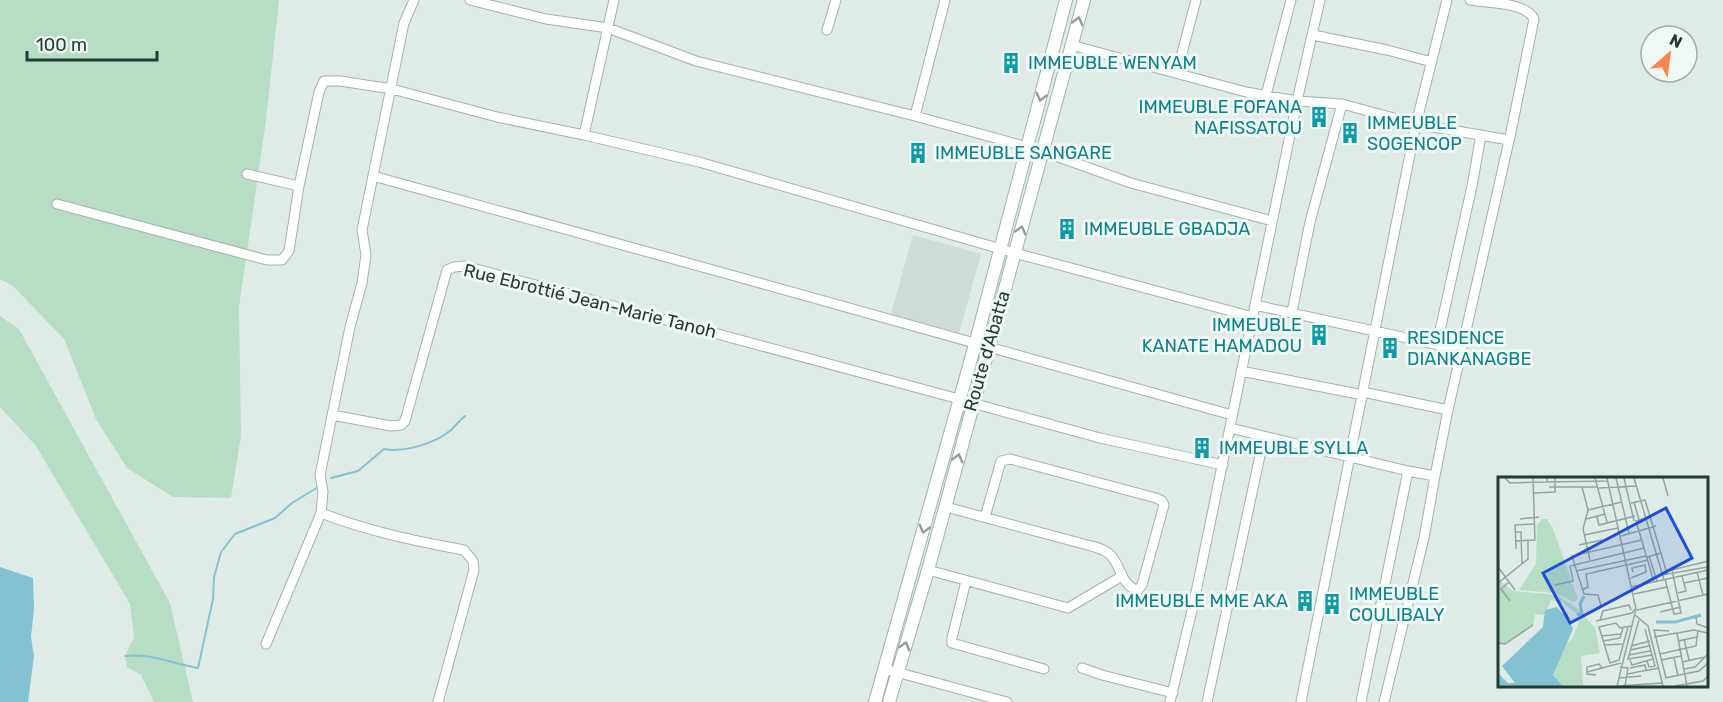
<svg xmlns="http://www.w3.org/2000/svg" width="1723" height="702" font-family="Rubik,sans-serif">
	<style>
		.built { fill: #cedbd6 }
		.green { fill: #b7dec4 }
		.water { fill: #84c2d3 }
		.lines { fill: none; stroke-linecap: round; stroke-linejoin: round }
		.stream { stroke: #84c2d3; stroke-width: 2 }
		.minor-casing { stroke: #a2b3ae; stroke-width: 11 }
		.tertiary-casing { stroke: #a2b3ae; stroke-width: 14 }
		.minor { stroke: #fff; stroke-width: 9 }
		.tertiary { stroke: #fff; stroke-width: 12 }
		.oneway { stroke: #909e9a }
		.labels { text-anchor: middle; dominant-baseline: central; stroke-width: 6; stroke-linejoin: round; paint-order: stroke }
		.culture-label { font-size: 18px; fill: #0d838f; stroke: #f0f8f4; text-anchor: start }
		.street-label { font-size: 18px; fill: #203c36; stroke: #f0f8f4 }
		.inset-river { fill: none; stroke: #84c2d3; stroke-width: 3 }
		.inset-road { fill: none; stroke: #93a5a0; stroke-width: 1.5 }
		.view { fill: #1d4ed8; fill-opacity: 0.15; stroke: #1d4ed8; stroke-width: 3 }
		.inset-edge { fill: none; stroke: #203c36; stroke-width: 3 }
	</style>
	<rect width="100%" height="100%" fill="#dfebe7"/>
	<!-- built -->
	<path class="built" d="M913,235L981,254L959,333L891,314Z"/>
	<!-- green -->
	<path class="green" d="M0,0H279L266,120L239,307L241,436L231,498L173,497L127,468L96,419L64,339L13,286L0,279Z
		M0,316L19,329L170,603L193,702H154L141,675L127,667L125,656L134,637L130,604L36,446L0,407Z"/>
	<!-- water -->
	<path class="water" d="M0,567L33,578L34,609L31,637L34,656L28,702H0Z"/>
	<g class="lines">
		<!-- stream -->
		<path class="stream" d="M331,478L358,471L384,449C404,453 436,443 451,430C456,425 460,420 465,416
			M125,656C151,653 173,664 198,668L213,599L214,577L221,552L235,534L275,518L292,503L320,486"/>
		<defs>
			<path id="minor" d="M414,0L404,23L362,230L366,255L362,283L350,327L320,475L323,492L321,513C367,531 415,541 464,550L473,561L474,570L438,702
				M470,0L546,19L608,28L696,61L915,116L1042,151L1131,183L1272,221
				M827,30L836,0
				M1313,35L1387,50L1432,62
				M1071,45L1246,92L1297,101L1342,104L1416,124L1509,140
				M1177,72L1196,0
				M1266,95L1291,0
				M915,116L945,0
				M584,135L614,0
				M247,174L299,186
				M373,176C659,256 947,333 1232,415
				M57,204L267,260H282L289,251L299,186L319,92L324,81H340L392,89L497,117L584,135L699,162L1015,253L1253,317
				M1255,305L1462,350
				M1292,312L1310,222L1342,104
				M1437,344L1472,186L1481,135
				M1241,371L1363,395
				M1363,392L1448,410
				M972,403L1100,438L1223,465
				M332,415L391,426L401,425L405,421L447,270L454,267L465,266L959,399
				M1230,428L1408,471L1361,702
				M1408,471L1435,476L1448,410L1511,132L1534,19C1526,2 1487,3 1470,0
				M946,507L1091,546C1126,553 1112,578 1137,591L1142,585L1164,505L1162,501L1156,498L1010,459L1001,461L985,517
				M928,570L1068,608L1122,576
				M966,581L952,638V643L1044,669
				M266,644L321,513
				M1082,668L1102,675L1173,693
				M885,669L1007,702
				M1170,702L1194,602L1297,101L1320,0
				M1207,702L1264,437
				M1301,702L1416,124L1447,0
				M1384,702L1424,538L1435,476"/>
			<path id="tertiary" d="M875,702L976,341L1066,0
				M889,702L928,570L1084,0"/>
		</defs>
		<!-- minor casing -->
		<use href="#minor" class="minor-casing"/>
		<!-- tertiary casing -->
		<use href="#tertiary" class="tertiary-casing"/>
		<!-- minor -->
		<use href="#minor" class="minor"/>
		<!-- tertiary -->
		<use href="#tertiary" class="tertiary"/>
	</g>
	<!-- one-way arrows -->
	<defs><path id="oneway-chevron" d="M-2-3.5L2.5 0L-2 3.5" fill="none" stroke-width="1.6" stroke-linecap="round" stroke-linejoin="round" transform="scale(1.5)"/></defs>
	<g class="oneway">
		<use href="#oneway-chevron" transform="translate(1078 21) rotate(-75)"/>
		<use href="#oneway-chevron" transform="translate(1041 97) rotate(104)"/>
		<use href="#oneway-chevron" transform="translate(1021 230) rotate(-75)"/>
		<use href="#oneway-chevron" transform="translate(958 458) rotate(-76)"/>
		<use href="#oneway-chevron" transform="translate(924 529) rotate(105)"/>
		<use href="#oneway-chevron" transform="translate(905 646) rotate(-73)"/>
	</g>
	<!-- icons -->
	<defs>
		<symbol id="building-bare" viewBox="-9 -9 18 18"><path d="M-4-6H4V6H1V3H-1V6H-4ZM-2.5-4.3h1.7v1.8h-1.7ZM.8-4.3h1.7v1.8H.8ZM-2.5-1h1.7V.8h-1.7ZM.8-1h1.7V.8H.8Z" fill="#0f9aa8" stroke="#f0f8f4" stroke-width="2.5" paint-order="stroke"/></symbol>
	</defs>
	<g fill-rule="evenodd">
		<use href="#building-bare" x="996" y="48" width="30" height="30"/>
		<use href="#building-bare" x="1304" y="102" width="30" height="30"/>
		<use href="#building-bare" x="1335" y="118" width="30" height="30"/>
		<use href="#building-bare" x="903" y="138" width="30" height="30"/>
		<use href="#building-bare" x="1052" y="214" width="30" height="30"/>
		<use href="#building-bare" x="1304" y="320" width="30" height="30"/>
		<use href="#building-bare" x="1375" y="333" width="30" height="30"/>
		<use href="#building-bare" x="1187" y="433" width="30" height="30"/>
		<use href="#building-bare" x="1290" y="586" width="30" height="30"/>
		<use href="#building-bare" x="1317" y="589" width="30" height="30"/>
	</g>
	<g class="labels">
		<!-- culture labels -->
		<g class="culture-label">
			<text x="1028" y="63">IMMEUBLE WENYAM</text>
			<text x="1302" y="107" text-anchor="end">IMMEUBLE FOFANA<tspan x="1302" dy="21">NAFISSATOU</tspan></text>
			<text x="1367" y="123">IMMEUBLE<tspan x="1367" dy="21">SOGENCOP</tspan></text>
			<text x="935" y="153">IMMEUBLE SANGARE</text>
			<text x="1084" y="229">IMMEUBLE GBADJA</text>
			<text x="1302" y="325" text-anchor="end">IMMEUBLE<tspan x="1302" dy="21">KANATE HAMADOU</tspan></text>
			<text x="1407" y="338">RESIDENCE<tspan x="1407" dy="21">DIANKANAGBE</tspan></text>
			<text x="1219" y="448">IMMEUBLE SYLLA</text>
			<text x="1349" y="594">IMMEUBLE<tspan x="1349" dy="21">COULIBALY</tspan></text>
			<text x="1288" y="601" text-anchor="end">IMMEUBLE MME AKA</text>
		</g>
		<!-- street labels -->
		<g class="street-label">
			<text transform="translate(590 301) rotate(14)">Rue Ebrottié Jean-Marie Tanoh</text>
			<text transform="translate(987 351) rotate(-74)">Route d'Abatta</text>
		</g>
	</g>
	<!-- overview -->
	<g transform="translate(1498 477)">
		<rect width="210" height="210" fill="#dfebe7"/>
		<path d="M44,42H49L55,52L80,122L76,125L57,116L21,113L38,87L39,48ZM0,102L15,114L59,118L80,132L97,151L102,176L83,179L85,209H65L55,198L64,171L74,162L83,140L65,126L53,123L47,138L37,137L35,148L7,167L0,166Z" fill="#b7dec4"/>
		<path d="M59,130L64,136H69L75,152L55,198L65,209H0V196L10,206H17L4,189L45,150L47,133Z" fill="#84c2d3"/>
		<path class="inset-river" d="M79,138L84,136L82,127L86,119M158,145H177L203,138"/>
		<path class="inset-road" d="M7,1L12,6L49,5M49,1V5L109,4M97,1L109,45M109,1L138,132L119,209M118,1L131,56M126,1L136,44M136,1L166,103M165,1L170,19M51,10H100M84,10L90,33L85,52L92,83M101,11L138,9M35,16L57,15V1M136,25L141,43M133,26L147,23L163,76M90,33L124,25M153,39L138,44L156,105M99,40L101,48L137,39M22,42L41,40M88,42L107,37M17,55H23L24,87M86,58L120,51M123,59L158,49M17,64L37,63L35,1M81,68L104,63M18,72L17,48L36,47M151,79L159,104M149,80L163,76L169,97M129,88L150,83M0,90L17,113M78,94L148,79M199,95L205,118M164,98L210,90M133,101L148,95L147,88L134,91L135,95M167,102L176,137L183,136L174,93L210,84M11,105L3,112L12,124M0,106L30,82V64M186,106L210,101M57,108L75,104L72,89L146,71M133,110L210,93M84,113L90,110L88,97L128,88M180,116L188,114L184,99M136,117L169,110M103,129L100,118L86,117L74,79L144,63M139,133L210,117M162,135L183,130M137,138L150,149L165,209M198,140L199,147L210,151M102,143L105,134L131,128L133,133M141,143L130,182L154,178M98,144L134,136L137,132M130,150L121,183L112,186L101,150L118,146L122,151L133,149M147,152L157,189L151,190L149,184M179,156L189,209M103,159L123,157M156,160L196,153L210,156M186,162L191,183M105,164L122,161L125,151M180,164L199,160M0,166L7,167L35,148M106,168L126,167M133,169L152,164M132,173L151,169M162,177L198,169L200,153M131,178L152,174M176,181L180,199M132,183L134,188L155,182M163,183L183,179M184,185L207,180M122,190L130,191L127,209M132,191L147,188L148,193M186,192L197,190L210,177M89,195L123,186M129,197L161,191M98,198L89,197V190L101,187L104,191M121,201L143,199M167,201L201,194L210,186M168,201L156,153L171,154M120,209L165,206M177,209L205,204L210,199"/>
		<path class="view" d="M168,31L194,81L72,146L45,96Z"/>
		<rect width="210" height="210" class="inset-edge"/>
	</g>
	<!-- north arrow -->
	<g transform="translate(1669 54) rotate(28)"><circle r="28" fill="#f0f8f4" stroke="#9dada8" stroke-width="1.5"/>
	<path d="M0-4.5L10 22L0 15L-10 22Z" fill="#f88551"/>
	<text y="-9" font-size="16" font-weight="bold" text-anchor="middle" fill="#203c36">N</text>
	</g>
	<!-- scale -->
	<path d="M27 51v9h130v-9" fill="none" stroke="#203c36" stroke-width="3"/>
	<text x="36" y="51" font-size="18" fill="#203c36" stroke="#f0f8f4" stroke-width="4.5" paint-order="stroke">100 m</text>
</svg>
